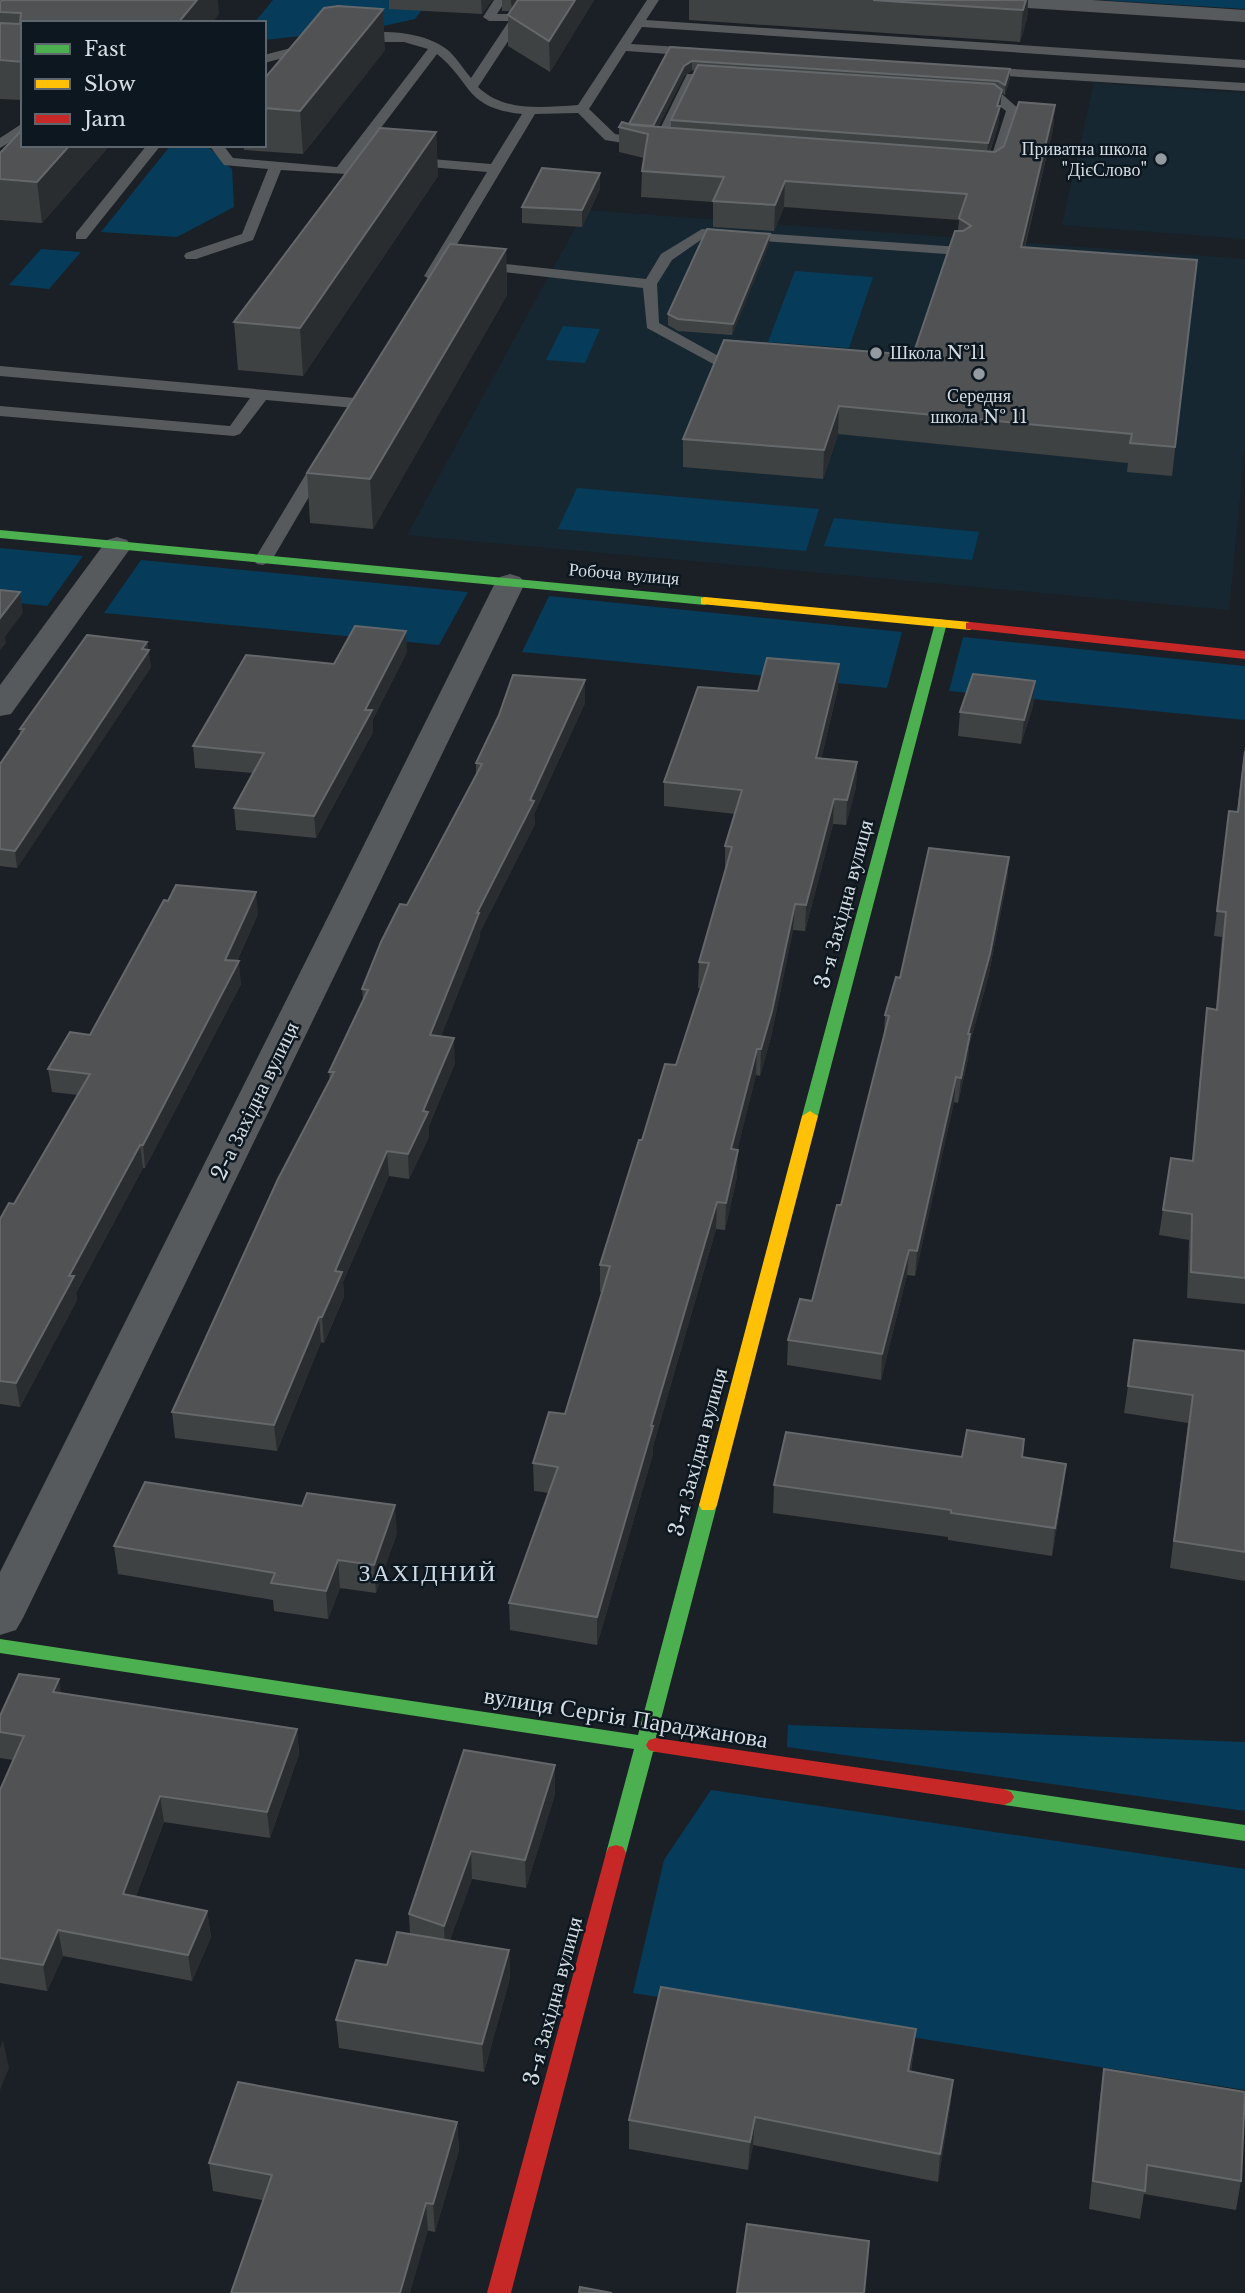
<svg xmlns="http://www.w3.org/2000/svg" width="1245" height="2293" font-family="'Libre Baskerville',serif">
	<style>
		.built { fill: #172732 }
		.green { fill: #063c5a }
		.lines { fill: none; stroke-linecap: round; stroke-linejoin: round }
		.lane { fill: #565a5d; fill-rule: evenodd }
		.street { fill: #565a5d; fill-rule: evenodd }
		.fast { fill: #4caf50; fill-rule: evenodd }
		.slow { fill: #ffc107; fill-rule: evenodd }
		.jam { fill: #c62828; fill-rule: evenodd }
		.wall { fill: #3f4243; fill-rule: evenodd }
		.shaded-wall { fill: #2a2d30 }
		.building { fill: #505254; stroke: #65686b; stroke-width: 2 }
		.poi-dot { fill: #949ba0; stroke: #0d171f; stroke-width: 2.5 }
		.labels { text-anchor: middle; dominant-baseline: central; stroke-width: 5; stroke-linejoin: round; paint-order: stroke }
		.far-poi-label { font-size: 18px; fill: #d6dde3; stroke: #0d171f; text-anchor: end }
		.far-street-label { font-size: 18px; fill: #d6dde3; stroke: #0d171f }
		.street-label { font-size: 21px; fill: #d6dde3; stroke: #0d171f }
		.quarter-label { font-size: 24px; letter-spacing: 2px; fill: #ccd9e4; stroke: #0d171f }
		.near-street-label { font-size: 24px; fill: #d6dde3; stroke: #0d171f }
	</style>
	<rect width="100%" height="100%" fill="#1a2025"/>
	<!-- built -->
	<path class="built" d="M1094,83L1245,93V239L1062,225Z
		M585,210L1245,259V446L1229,610L407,535Z"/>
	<!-- green -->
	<path class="green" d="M273,0H429L415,19L375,28L264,40V23H254Z
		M1101,0H1245V9Z
		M171,145H206L232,169L234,207L177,237L101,232Z
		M41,249L81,252L49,289L9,285Z
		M795,271L873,277L849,348L768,342Z
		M563,326L600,329L585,363L546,360Z
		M577,488L819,509L806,551L558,529Z
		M834,518L979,532L972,560L824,546Z
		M0,548L83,556L47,606L0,601Z
		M141,560L468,592L439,645L104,613Z
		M549,596L902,632L887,688L522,652Z
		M963,637L1245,666V720L949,691Z
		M788,1725L1245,1742V1811L787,1747Z
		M711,1790L1245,1869V2090L633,1993L664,1860Z"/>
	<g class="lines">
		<!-- lane -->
		<path class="lane" d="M494,0H506L497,14H513L523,0H535L478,87C505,113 544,107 578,105L647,0H659L646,20L1245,60V68L642,27L631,44L697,48L703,52L697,56L626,51L589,109L615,134L654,141L687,74L721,75L727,79L721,83L696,81L666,145L659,149L605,140L578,113L535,114L438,276L431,280L424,276L487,172L407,165L400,161L407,157L491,164L522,114C464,108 473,83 437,54L346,174L281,170L253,240L196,259H186L184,256L186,253L242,234L268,169L224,165L209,145H223L233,158L337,167L428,49L404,42H355L349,38L351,35C381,29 427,31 450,52C458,60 464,70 471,78L509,21H489L483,17Z
			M314,42L320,46L318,49L264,63V55Z
			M979,67L1245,83V91L974,74V68Z
			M972,91L1002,94L1020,110L998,174L987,175L980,171L988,167L1006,111L993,101L967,98L965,95Z
			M23,123V134L0,148V138Z
			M147,145H161L86,239H76V233Z
			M702,229L960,247L967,251L960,255L705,237L672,260L657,284L659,323L722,358L725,361L722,364L717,366L647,328L643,288L478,269L471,265L478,261L646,279L661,254Z
			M0,366L355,398L363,403L355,408L266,400L240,434L234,436L0,416V406L230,426L250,398L0,376Z
			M323,454L331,459L272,560L263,565L257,564L254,560L315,459Z"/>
		<!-- street -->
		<path class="street" d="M986,0H1092L1245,10V22L996,6L989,4Z
			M117,537L127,540L132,546L11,714L0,716V685L107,540Z
			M510,574L520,577L525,583L23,1618L16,1630L0,1635V1572L495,583L500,577Z"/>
		<!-- fast -->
		<path class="fast" d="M0,530L705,597L711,601L705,605L0,538Z
			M941,619L947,623L818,1116L810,1121L805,1119L802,1116L935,623Z
			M708,1499L714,1500L717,1505L656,1738L663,1740L666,1745L663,1750L653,1752L626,1853L623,1859L616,1861L609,1859L606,1853L634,1749L0,1653V1639L638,1735L699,1505L702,1500Z
			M1004,1789L1245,1825V1841L1004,1805L997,1802L994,1797L997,1792Z"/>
		<!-- slow -->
		<path class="slow" d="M705,597L970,622L976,626L970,630L701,604V598Z
			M810,1111L818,1116L717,1505L714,1510H702L699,1505L802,1116Z"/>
		<!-- jam -->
		<path class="jam" d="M970,622L1245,651V659L966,629V623Z
			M656,1738L1004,1789L1011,1792L1014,1797L1011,1802L1004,1805L656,1752L649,1750L646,1745L649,1740Z
			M616,1845L623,1847L626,1853L511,2293H487L606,1853L609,1847Z"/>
	</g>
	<!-- wall -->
	<path class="wall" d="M389,0H492L482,14L389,9Z
		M502,0H594L550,72L508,46V15L510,11H502Z
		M689,0H1028L1027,19L1020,42L689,20Z
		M0,2L219,14L23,23V100L0,99Z
		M670,47L1010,69V78L1005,95L1002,93L998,126L990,152H995L1004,146L1055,105L1053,129L1025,247L1197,260L1172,476L1127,472L1128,463L838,434L823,479L683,467V439L913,355L958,231L959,220L784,207L774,231L713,227V202L641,197L642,171L644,158L619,152V127L629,124ZM692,70L695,71L671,120V128L658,127L684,76Z
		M385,50L303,154L244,150V145H264V79Z
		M436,132L438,176L303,376L238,370L234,322Z
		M110,145L42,223L0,220V153Z
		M600,189L582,227L522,223V207Z
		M769,244L732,335L678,331L668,325V314Z
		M506,249L507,295L373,529L310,523L307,473Z
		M147,642L151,667L17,868L0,866V764L20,735V729Z
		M407,652L373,719V732L316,838L236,830L234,808L253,773L195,768L193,746L334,664Z
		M839,664L838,688L821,759L857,762L856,787L846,825L833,824L805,931L793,930L771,1037L760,1076L756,1075L737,1150V1176L725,1230L716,1229L653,1446V1454L597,1645L510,1630L509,1603L549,1493L534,1491L533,1463L565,1414L602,1292H600V1265L642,1140L676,1065L701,988H698L699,962L725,872V846L735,814L664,806V782L758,691Z
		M1035,681L1033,706L1021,744L958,736L960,712Z
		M585,703L534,814L535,824L480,932V937L441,1036L455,1063L429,1126V1137L409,1179L389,1176L343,1282L344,1297L324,1343L321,1342L277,1451L175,1438L172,1412L330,1081L329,1072L363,1000L362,989L476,774V763Z
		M1245,746V1304L1187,1298L1189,1240L1159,1235L1171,1158L1192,1161L1204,1033L1207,1008L1216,1009L1222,937L1214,936L1226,835L1237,812Z
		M1009,857L1007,881L988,978L969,1046L968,1059L958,1103L954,1102L915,1276L907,1275L881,1380L787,1365L788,1340L812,1301L841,1205L884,1035L885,1015L900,978Z
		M258,914L237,961L241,984L145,1168H143L76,1293L77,1300L20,1407L0,1404V1219L14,1204L78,1095L52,1092L48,1069L90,1035Z
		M1245,1351V1581L1170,1568L1188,1423L1124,1413L1128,1386Z
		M1024,1439L1022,1457L1063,1491L1052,1556L948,1540V1537L773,1513L774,1485L962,1457Z
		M397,1533L376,1593L340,1588L328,1619L274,1611L273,1600L118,1574L114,1546Z
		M61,1693L297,1729L299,1754L270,1838L164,1822L136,1896L207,1911L211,1937L192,1981L63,1956L47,1991L0,1983V1790L13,1760L0,1758V1716Z
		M555,1765V1794L526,1888L472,1879L450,1940L509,1950L510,1978L484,2072L339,2048L336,2020L387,1965L410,1934L409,1914Z
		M916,2029L913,2057L911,2071L953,2080L950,2108L938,2182L753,2145L748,2170L629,2149V2120Z
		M1104,2069L1241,2181L1236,2210L1144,2194L1140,2219L1089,2209L1100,2097Z
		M457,2122L459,2150L435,2232L213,2191L209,2163Z"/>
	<!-- shaded-wall -->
	<path class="shaded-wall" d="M197,0H218L219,14L212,23H178Z
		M481,0H492L482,14Z
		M511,0H521L512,11Z
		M575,0H594L550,72L549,41Z
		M1026,0H1028L1027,19L1020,42L1023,10Z
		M383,9L385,50L303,154L300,111Z
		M692,61V70L684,76L652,138L653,128L684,66Z
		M1010,69V78L1005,95V85Z
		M1002,90L998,126L986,163L988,143Z
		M1055,105L1053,129L1018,273L1021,247Z
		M436,132L438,176L303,376L300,328Z
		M70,145H110L42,223L37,182Z
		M600,173V189L582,227V210Z
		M785,181L784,207L774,231L775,205Z
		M770,234L769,244L732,335L733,324Z
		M506,249L507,295L373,529L370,479Z
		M839,406L838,434L823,479L824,450Z
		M20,592L23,613L5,637L6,643L0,650V618Z
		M406,631L407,652L373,719V732L316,838L314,816L365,710Z
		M147,642L151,667L17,868L15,851Z
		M839,664L838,688L815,783L816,758Z
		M585,680V703L534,814L535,824L480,932V937L432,1060L430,1035L477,913Z
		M1035,681L1033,706L1021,744L1024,720Z
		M857,762L856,787L846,825L847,800Z
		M834,799L833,824L805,931L806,905Z
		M1009,857L1007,881L988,978L969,1046L968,1059L958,1103L961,1078L968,1034Z
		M256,892L258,914L227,982L225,960Z
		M795,904L793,930L771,1037L760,1076L761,1049Z
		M239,961L241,984L145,1168L143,1145Z
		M454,1038L455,1063L429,1126V1137L409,1179L408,1154L423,1111Z
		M757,1049L756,1075L731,1176V1149Z
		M956,1077L954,1102L915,1276L917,1251Z
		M140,1145L143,1168L76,1293L77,1300L20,1407L16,1383L69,1276Z
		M738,1150L737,1176L725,1230L726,1203Z
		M387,1151L389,1176L343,1282L344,1297L324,1343L322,1317L335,1271Z
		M717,1202L716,1229L653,1446V1454L597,1645V1617L651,1426Z
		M909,1250L907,1275L881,1380L882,1354Z
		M319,1317L321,1342L277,1451L274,1425Z
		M1066,1464L1063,1491L1052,1556L1055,1528Z
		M395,1505L397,1533L376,1593L374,1565Z
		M338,1560L340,1588L328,1619L326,1591Z
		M59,1679L63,1705L53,1692Z
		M297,1729L299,1754L270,1838L267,1812Z
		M555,1765V1794L526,1888L525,1860Z
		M160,1796L164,1822L127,1919L123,1894Z
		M471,1851L472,1879L445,1954L444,1926Z
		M207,1911L211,1937L192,1981L188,1955Z
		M58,1930L63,1956L47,1991L43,1965Z
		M509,1950L510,1978L484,2072L482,2044Z
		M916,2029L913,2057L905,2099L908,2071Z
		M3,2040L9,2068L0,2090V2048Z
		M953,2080L950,2108L938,2182L940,2154Z
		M755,2117L753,2145L748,2170L750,2142Z
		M457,2122L459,2150L435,2232L433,2204Z
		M426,2203L428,2231L410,2293H400Z"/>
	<!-- building -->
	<path class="building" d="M2,0H197L178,23H23V62L0,60V23L20,24L21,13L0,12V2Z
		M518,0H575L549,41L508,15Z
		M873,0H1026L1023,10Z
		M338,6L383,9L300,111L264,108V79L324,8Z
		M670,47L1010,69L1005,85L998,81L692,61L684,66L653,126L629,124Z
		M698,65L994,84L1002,90L997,106H1000L988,143L671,120Z
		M1019,102L1055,105L1021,247L1197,260L1175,447L1130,443L1132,434L839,406L824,450L683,439L724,340L913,355L955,231H963L971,226L959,218L967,194L785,181L775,205L713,201L724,177L642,171L648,134L619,127L622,122L632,125L995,152L1004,146Z
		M380,128L436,132L300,328L234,322Z
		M23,129V145H70L37,182L0,179V153Z
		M542,168L600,173L582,210L522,207Z
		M707,229L770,234L733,324L678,319L668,314Z
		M450,244L506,249L370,479L307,473Z
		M0,590L20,592L0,618Z
		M355,626L406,631L365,710H372L314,816L234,808L264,753L193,746L246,655L334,664Z
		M87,635L147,642L142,649L149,650L15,851L0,849V764L24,729H20Z
		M767,658L839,664L816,758L857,762L847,800L834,799L806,905L795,904L772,1011L761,1049H757L731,1149L738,1150L726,1203L717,1202L651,1426H653L597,1617L509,1603L558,1467L533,1463L549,1412L565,1414L610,1266L600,1265L639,1140H642L665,1064L676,1065L709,963L699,962L732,847L725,846L742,790L664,782L698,687L758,691Z
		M973,674L1035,681L1024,720L960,712Z
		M513,675L585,680L530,800L534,801L477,913H479L430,1035L454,1038L423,1111L428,1112L408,1154L387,1151L335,1271L342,1272L322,1317H319L274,1425L172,1412L278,1179L334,1072H329L368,990L362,989L381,942L400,904L407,905L482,764L476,763L499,715Z
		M1245,751V1278L1191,1272L1192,1214L1163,1210L1171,1158L1193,1161L1207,1008L1217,1010L1226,912L1217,911L1229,811L1238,812Z
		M929,848L1009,857L990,954L968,1034H970L961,1078L956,1077L917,1251L909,1250L882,1354L788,1340L800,1299L812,1301L837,1205H841L889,1016L885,1015L896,977L900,978Z
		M176,885L256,892L225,960L239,961L143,1145H140L69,1276H74L16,1383L0,1381V1219L9,1203L14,1204L90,1074L48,1069L70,1032L90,1035L164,900L168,901Z
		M1134,1340L1245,1351V1552L1174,1541L1193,1395L1128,1386Z
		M967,1430L1024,1439L1022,1457L1066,1464L1055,1528L951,1513V1510L774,1485L786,1432L962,1457Z
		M145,1482L302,1506L307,1493L395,1505L374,1565L338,1560L326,1591L271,1583L275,1573L114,1546Z
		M19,1674L59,1679L53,1692L297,1729L267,1812L160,1796L123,1894L207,1911L188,1955L58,1930L43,1965L0,1958V1790L24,1736L0,1732V1716Z
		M464,1750L555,1765L525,1860L471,1851L444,1926L409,1914Z
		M397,1932L509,1950L482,2044L336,2020L356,1960L387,1965Z
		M661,1987L916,2029L908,2071L953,2080L940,2154L755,2117L750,2142L629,2120Z
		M1104,2069L1245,2092L1241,2181L1147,2165L1145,2191L1093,2181Z
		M238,2082L457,2122L433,2204L426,2203L400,2293H231L272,2175L209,2163Z
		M747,2224L869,2241L864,2293H737Z
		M580,2287L612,2293H579Z"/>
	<!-- markers -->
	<g class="poi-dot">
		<circle cx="1161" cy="159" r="7"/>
		<circle cx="876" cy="353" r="7"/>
		<circle cx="979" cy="374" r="7"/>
	</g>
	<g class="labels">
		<!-- far-poi labels -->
		<g class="far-poi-label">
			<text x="1147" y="149">Приватна школа<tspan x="1147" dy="21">"ДієСлово"</tspan></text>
			<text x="890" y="353" text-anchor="start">Школа №11</text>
			<text x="979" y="396" text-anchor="middle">Середня<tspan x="979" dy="21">школа № 11</tspan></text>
		</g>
		<!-- far-street labels -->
		<g class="far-street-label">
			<text transform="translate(624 574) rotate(5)">Робоча вулиця</text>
		</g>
		<!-- street labels -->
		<g class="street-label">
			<text transform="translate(844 904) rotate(-75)">3-я Західна вулиця</text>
			<text transform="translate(255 1101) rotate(-64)">2-а Західна вулиця</text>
			<text transform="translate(698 1452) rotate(-75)">3-я Західна вулиця</text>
			<text transform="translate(553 2001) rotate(-75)">3-я Західна вулиця</text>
		</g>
		<!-- quarter labels -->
		<g class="quarter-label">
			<text x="428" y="1572">ЗАХІДНИЙ</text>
		</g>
		<!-- near-street labels -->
		<g class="near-street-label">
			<text transform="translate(626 1717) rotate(9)">вулиця Сергія Параджанова</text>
		</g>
	</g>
	<!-- legend -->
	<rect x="21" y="21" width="245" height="126" fill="#0d171f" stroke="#5d666d" stroke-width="2"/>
	<rect x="35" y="44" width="35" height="10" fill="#4caf50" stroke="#5d666d" stroke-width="2"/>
	<text x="84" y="56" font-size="21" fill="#d6dde3">Fast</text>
	<rect x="35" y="79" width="35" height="10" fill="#ffc107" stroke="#5d666d" stroke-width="2"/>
	<text x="84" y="91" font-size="21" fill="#d6dde3">Slow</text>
	<rect x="35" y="114" width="35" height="10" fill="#c62828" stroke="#5d666d" stroke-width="2"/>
	<text x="84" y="126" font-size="21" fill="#d6dde3">Jam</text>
</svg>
